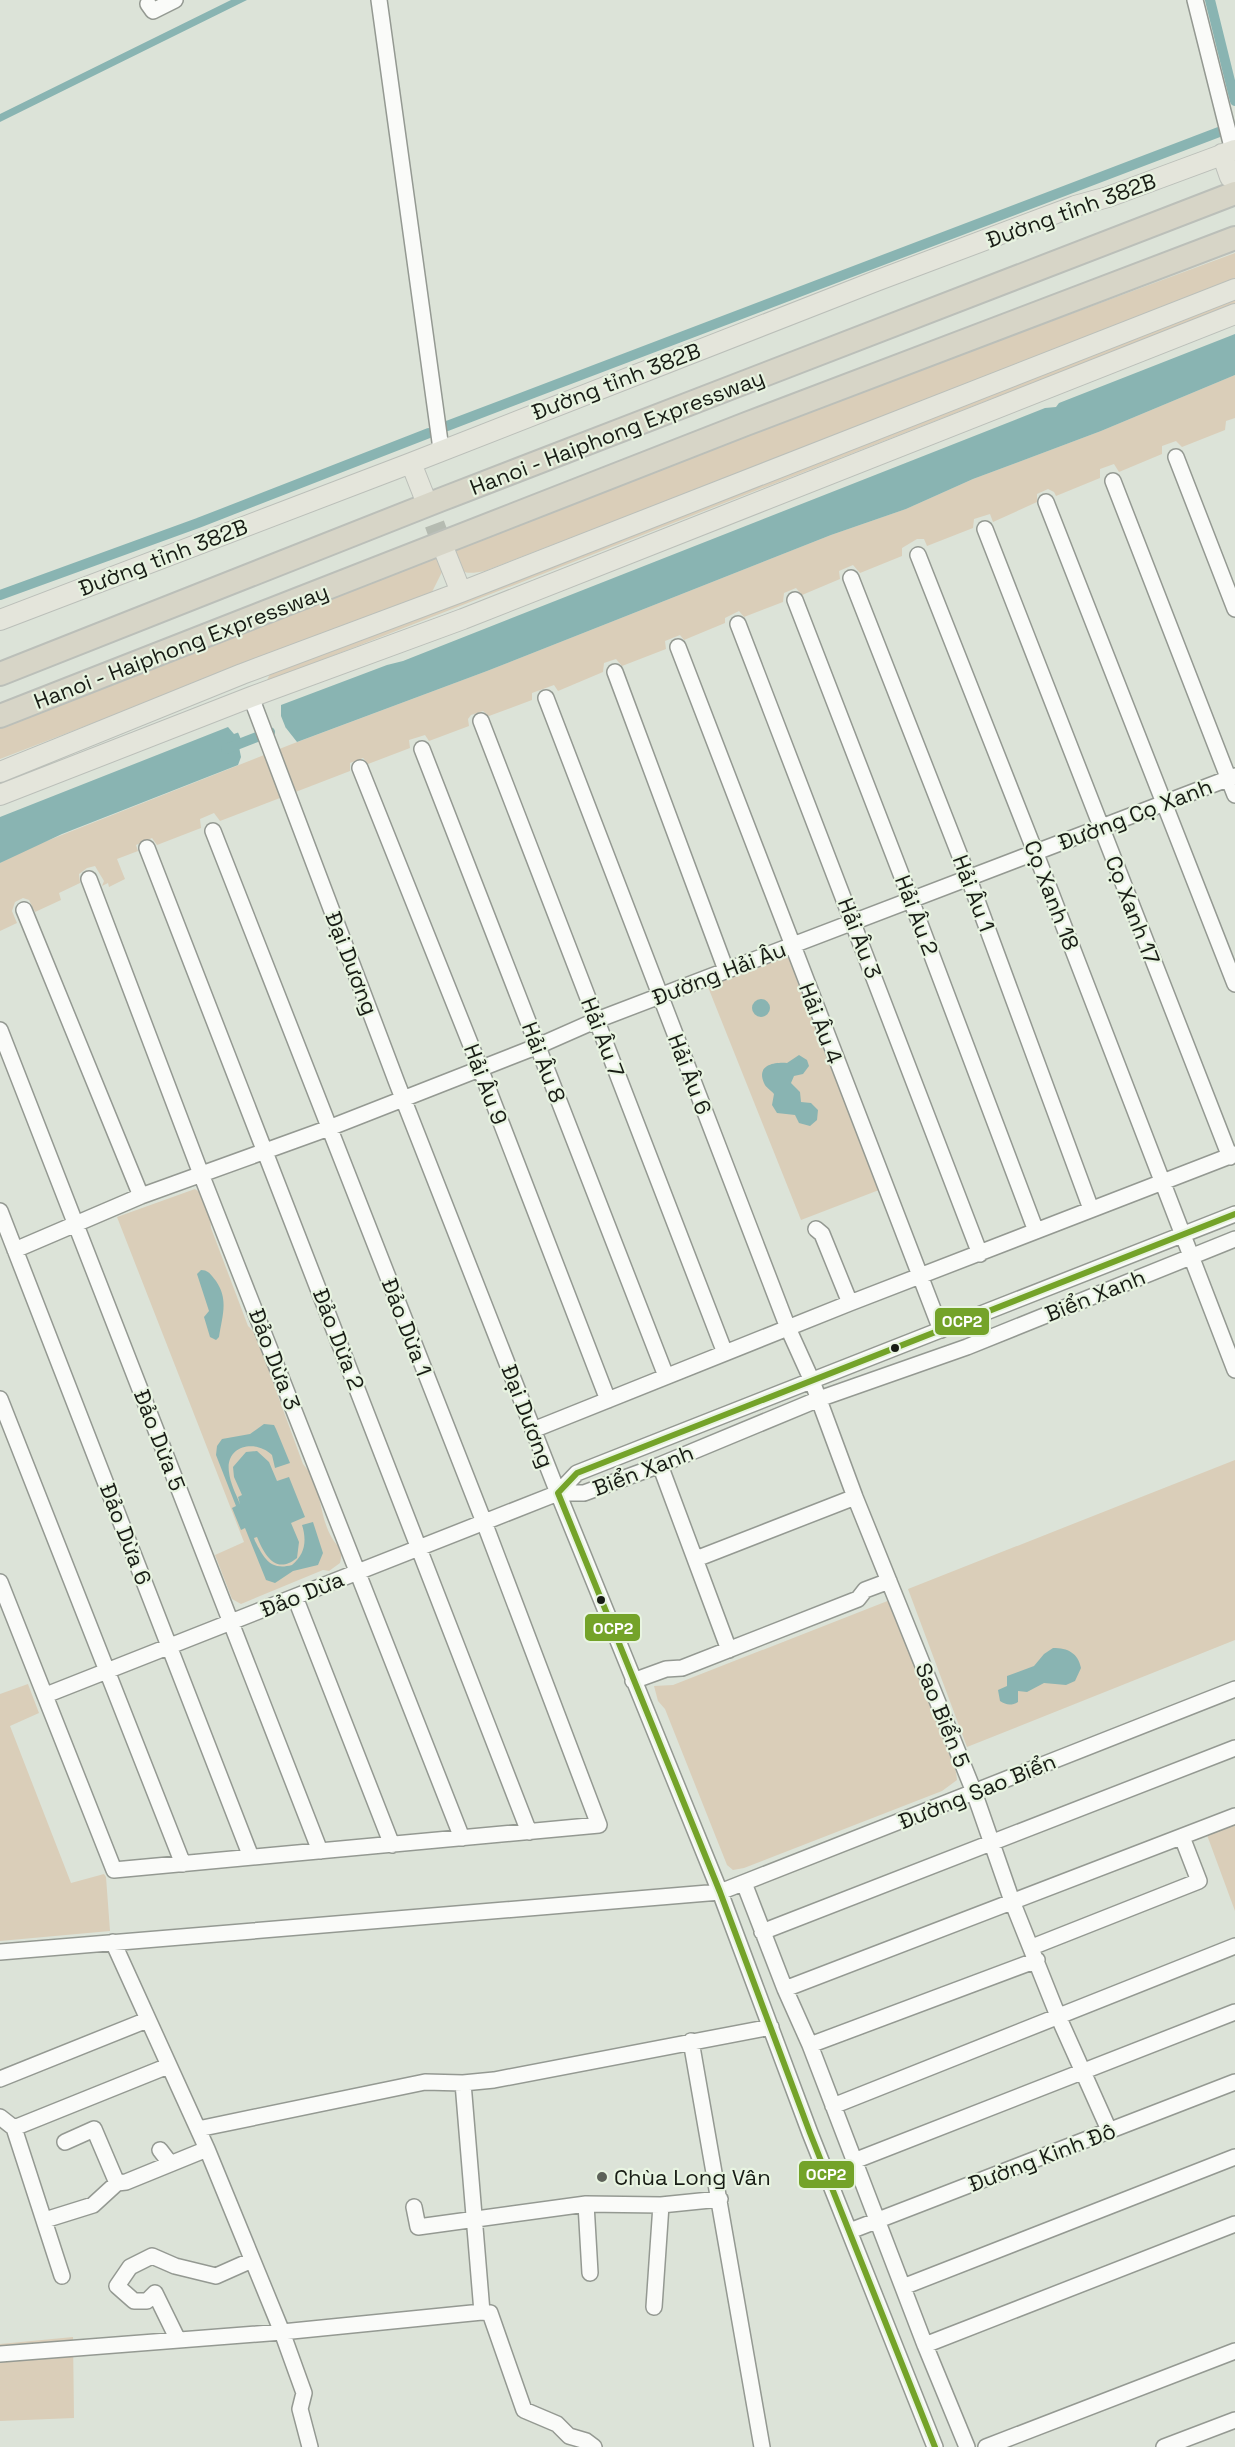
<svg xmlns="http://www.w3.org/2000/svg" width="1235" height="2447" font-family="'Space Grotesk',sans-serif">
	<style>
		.green { fill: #daceb9 }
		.water { fill: #89b4b2 }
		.pier { fill: #dce3d8 }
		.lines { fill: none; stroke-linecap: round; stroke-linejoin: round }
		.canal { stroke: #89b4b2; stroke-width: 10 }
		.major-tunnel { stroke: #b5bbb1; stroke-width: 20; stroke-dasharray: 20 10; stroke-linecap: butt }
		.minor-casing { stroke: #949992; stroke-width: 18 }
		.major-casing { stroke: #bbbfb9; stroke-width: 22 }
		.highway-casing { stroke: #bbbfb9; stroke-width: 26 }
		.minor { stroke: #fafbf9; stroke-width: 15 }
		.major { stroke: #e4e5db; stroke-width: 20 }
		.highway { stroke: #d7d5c7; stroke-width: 22 }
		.bus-1-casing { stroke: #e8f4e1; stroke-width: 10 }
		.bus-1 { stroke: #74a329; stroke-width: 6 }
		.bus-dot { fill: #181c15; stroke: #e8f4e1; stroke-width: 2 }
		.poi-dot { fill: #5d6259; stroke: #e8f4e1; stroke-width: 2 }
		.labels { text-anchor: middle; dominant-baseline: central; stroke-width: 4.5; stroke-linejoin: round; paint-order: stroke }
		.street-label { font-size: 22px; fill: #181c15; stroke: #e8f4e1 }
		.poi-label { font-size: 22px; fill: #181c15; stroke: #e8f4e1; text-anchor: start }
		.line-badge { stroke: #e8f4e1; stroke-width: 2 }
		.badge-label { font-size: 16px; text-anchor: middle; font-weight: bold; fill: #fff }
	</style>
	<rect width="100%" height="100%" fill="#dce3d8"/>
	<!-- green -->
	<path class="green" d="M1235,253V281L485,571C456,577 460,568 446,546Z
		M1235,298V304L273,679L267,680L270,674Z
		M1235,375V418L1226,421L1225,430L1182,447L1176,441L1162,446V454L1119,472L1114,464L1100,469V478L1056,496L1054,492L1048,489L1037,494V502L993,522L990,514L974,519L973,528L927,546L924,539H917L902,548V556L860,573L853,565L839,571L840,579L802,595L796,588L784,593L783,602L744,617L739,611L725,618V623L684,640L680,635L665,641L666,649L622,666L616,659L604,663L603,672L558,691L554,685L532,693V700L489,716L483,711L471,715L468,719L469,726L429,741L425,735L409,740L410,748L368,764L363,758L350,763V771L220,821L214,813L200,819L201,828L157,845L152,838L136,845L138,851L117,859L125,879L109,887L108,883L102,886L104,881L95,866L87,868L79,874L80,883L59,893L61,900L35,912L29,900L23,898L15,902L12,911L17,923L0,931V863L29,848L292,744L487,671L831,535L906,509L973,479L1101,431Z
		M439,548L442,572L432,592L0,759V719Z
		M783,957L788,958L794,965L796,978L879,1190L801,1220L708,987Z
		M195,1189L201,1193L210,1218L211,1228L248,1326C262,1338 272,1367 274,1385L303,1464C306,1468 309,1471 311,1475C322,1495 320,1518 332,1538C338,1549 344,1546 340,1563L329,1571L323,1570L241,1604L232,1599L215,1555L244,1542L117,1217Z
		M1235,1460V1640L967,1747L908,1589Z
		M890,1600L956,1772L957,1780L942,1791L744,1868L733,1870L727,1865L665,1709L658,1701L654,1686L673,1685Z
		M28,1684L39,1713L10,1726L71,1883L104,1874L106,1877L110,1931L0,1941V1694Z
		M1235,1824V1911L1207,1835Z
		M73,2337L74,2418L0,2421V2344Z"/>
	<!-- water -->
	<path class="water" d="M231,0H247L0,122V114Z
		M1235,334V375L1101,431L973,479L906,509L831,535L487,671L297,742L286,728L238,742L241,757L238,765L62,834L0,863V817L228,727L234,734L281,717V705L387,665L403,661L1045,408L1056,407L1059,403Z
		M752 1008a9 9 0 1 1 18 0a9 9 0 1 1-18 0Z
		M799,1055L807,1060L809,1066L803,1074L794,1076L791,1083L800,1092L801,1102L811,1103L818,1110L817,1120L810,1126L799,1123L795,1115L777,1113L772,1105L774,1094C770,1089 766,1088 764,1083C756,1065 774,1062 787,1063Z
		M201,1270C209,1270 211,1275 216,1281C229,1300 222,1316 219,1337L216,1340L210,1337L204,1317L209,1311L197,1274Z
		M264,1424L274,1425L276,1429L290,1463L275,1468L272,1455C256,1439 225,1445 229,1472C230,1483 236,1494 240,1504L238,1497L242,1495L234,1477L233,1467L246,1452L257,1451L269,1462L277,1481L289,1477L305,1517L291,1523L299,1542L297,1558C276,1575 265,1556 257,1537L254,1538L255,1541C264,1558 270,1571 292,1565C305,1554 307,1541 302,1525L313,1522L323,1553L318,1565L293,1571L275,1583L266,1580L245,1528L241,1530L232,1508L236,1506L216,1455L217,1446L222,1439L250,1434Z
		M1053,1648C1068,1648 1078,1653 1081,1668L1075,1681L1066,1685L1044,1683L1027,1692L1018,1691V1702C1011,1706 1006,1705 1000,1701L998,1690L1007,1686V1676L1034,1666L1044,1654Z"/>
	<!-- pier -->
	<path class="pier" d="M281,705V716L291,741L284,731L243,744L237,730L278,715V707Z"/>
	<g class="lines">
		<!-- canal -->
		<path class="canal" d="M1210,0L1235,101
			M447,426L1219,132
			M0,595L198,523L429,433
			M226,749L270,732"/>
		<!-- major-tunnel -->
		<path class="major-tunnel" d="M424,496L443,547"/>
		<defs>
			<path id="minor" d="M379,0L441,449
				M1195,0L1233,151
				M148,4L153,11L175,0
				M1176,457L1235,609
				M1113,481L1235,795
				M1046,502L1235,984
				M985,529L1230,1157
				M918,555L1036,854L1235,1370
				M851,578L969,879L1091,1209
				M795,600L911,900L1036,1231
				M738,624L980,1254
				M678,647L941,1330
				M615,672L726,970
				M251,697L397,1083L558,1493L720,1892L810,2133L935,2447
				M546,698L788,1328L812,1381L855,1497L974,1792L1012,1901L1058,2016L1109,2130
				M481,721L725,1353
				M422,749L666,1376
				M360,768L480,1068L608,1400
				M147,848L529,1832
				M89,879L201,1174L462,1838
				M24,910L141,1196
				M0,1030L320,1851
				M0,1211L251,1857
				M816,1229L822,1234L850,1303
				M15,1250L141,1196L329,1128L538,1046L597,1020L1235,776
				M0,1399L183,1864
				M533,1430L850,1303L1235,1154
				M660,1465L729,1650
				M558,1493L577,1473L1235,1214
				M696,1559L855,1497
				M0,1582L114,1870L599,1825L484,1522L213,831
				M295,1597L392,1845
				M633,1681L666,1669L682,1668L858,1599L865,1590L889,1581
				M46,1695L558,1493H584L660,1465L819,1399L967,1347L1235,1239
				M744,1883L785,1989L810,2045L925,2345L967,2447
				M762,1932L1235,1748
				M113,1942L207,2149L282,2332L304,2393L300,2409L310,2447
				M1032,1947L1199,1881L1182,1837
				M0,1952L720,1892L1235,1689
				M785,1989L1235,1816
				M691,2041L762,2447
				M810,2045L1037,1960
				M0,2079L147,2020
				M463,2083L482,2312
				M833,2106L1235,1946
				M0,2117L14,2128L62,2276
				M14,2128L168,2066
				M198,2129L425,2082L463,2083L494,2080L771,2027
				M65,2142L94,2129L117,2183L126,2182L207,2149
				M160,2150L170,2163
				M854,2161L1235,2012
				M586,2204L590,2273
				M414,2207L418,2227L586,2204L661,2205L720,2199
				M45,2220L93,2205L117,2183
				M850,2231L1235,2082
				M903,2287L1235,2157
				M654,2307L661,2205
				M178,2340L155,2293L147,2301H134L117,2286L130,2267L152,2256L175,2266L216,2276L252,2260
				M925,2345L1235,2224
				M0,2354L282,2332L482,2312L490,2313L524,2410L557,2424L569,2436L586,2441L594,2447
				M986,2447L1235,2351
				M1164,2447L1235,2420"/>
			<path id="major" d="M1222,154L1230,177
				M411,463L424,496
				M443,547L461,592
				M0,620L411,463L876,281L1075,206L1108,197L1235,150
				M0,772L242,674L461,592L1235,289
				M0,795L251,697L463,619L1235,314"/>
			<path id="highway" d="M0,674L440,500L1235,193
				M0,716L746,424L1235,238"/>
		</defs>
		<!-- minor casing -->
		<use href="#minor" class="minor-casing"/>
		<!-- major casing -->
		<use href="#major" class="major-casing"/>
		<!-- highway casing -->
		<use href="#highway" class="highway-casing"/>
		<!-- minor -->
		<use href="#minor" class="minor"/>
		<!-- major -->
		<use href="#major" class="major"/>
		<!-- highway -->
		<use href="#highway" class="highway"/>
		<defs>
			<path id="bus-1" d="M935,2447L810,2133L720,1892L558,1493L577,1473L1235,1214"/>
		</defs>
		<!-- bus-1 casing -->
		<use href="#bus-1" class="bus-1-casing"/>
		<!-- bus-1 -->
		<use href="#bus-1" class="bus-1"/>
	</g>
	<!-- markers -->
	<g class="bus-dot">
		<circle cx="895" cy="1348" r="5"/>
		<circle cx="601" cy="1600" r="5"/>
	</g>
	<circle class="poi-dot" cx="602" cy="2177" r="6"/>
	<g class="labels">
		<!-- street labels -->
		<g class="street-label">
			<text transform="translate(1071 210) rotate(-20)">Đường tỉnh 382B</text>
			<text transform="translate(616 381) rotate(-21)">Đường tỉnh 382B</text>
			<text transform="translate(617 432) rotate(-21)">Hanoi - Haiphong Expressway</text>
			<text transform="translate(163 557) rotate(-21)">Đường tỉnh 382B</text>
			<text transform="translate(181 646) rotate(-21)">Hanoi - Haiphong Expressway</text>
			<text transform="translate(1135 814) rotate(-21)">Đường Cọ Xanh</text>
			<text transform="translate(974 893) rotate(69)">Hải Âu 1</text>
			<text transform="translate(1052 895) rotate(69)">Cọ Xanh 18</text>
			<text transform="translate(1133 910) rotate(69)">Cọ Xanh 17</text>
			<text transform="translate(917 915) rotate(69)">Hải Âu 2</text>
			<text transform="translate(860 938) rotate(69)">Hải Âu 3</text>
			<text transform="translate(352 963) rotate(69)">Đại Dương</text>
			<text transform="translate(719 973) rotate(-21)">Đường Hải Âu</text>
			<text transform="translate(821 1023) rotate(69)">Hải Âu 4</text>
			<text transform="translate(603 1037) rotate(69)">Hải Âu 7</text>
			<text transform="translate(544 1062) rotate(69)">Hải Âu 8</text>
			<text transform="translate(690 1074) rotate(69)">Hải Âu 6</text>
			<text transform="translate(486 1084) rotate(69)">Hải Âu 9</text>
			<text transform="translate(1095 1295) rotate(-22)">Biển Xanh</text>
			<text transform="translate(407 1327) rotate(69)">Đảo Dừa 1</text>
			<text transform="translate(339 1339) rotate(69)">Đảo Dừa 2</text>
			<text transform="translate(275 1359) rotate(69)">Đảo Dừa 3</text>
			<text transform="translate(528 1416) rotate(69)">Đại Dương</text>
			<text transform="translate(160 1440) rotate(69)">Đảo Dừa 5</text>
			<text transform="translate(643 1470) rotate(-21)">Biển Xanh</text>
			<text transform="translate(126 1534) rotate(69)">Đảo Dừa 6</text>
			<text transform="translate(302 1594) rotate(-22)">Đảo Dừa</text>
			<text transform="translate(943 1715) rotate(68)">Sao Biển 5</text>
			<text transform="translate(977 1791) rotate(-22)">Đường Sao Biển</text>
			<text transform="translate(1042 2157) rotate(-21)">Đường Kinh Đô</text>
		</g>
		<!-- poi labels -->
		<g class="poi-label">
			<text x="614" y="2177">Chùa Long Vân</text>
		</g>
	</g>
	<g class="line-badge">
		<rect x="934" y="1307" width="56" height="29" rx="6" fill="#74a329"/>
		<rect x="584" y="1613" width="57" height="29" rx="6" fill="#74a329"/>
		<rect x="798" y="2160" width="57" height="29" rx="6" fill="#74a329"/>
	</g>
	<g class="badge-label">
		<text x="962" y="1327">OCP2</text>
		<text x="613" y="1634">OCP2</text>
		<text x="826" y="2180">OCP2</text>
	</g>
</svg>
